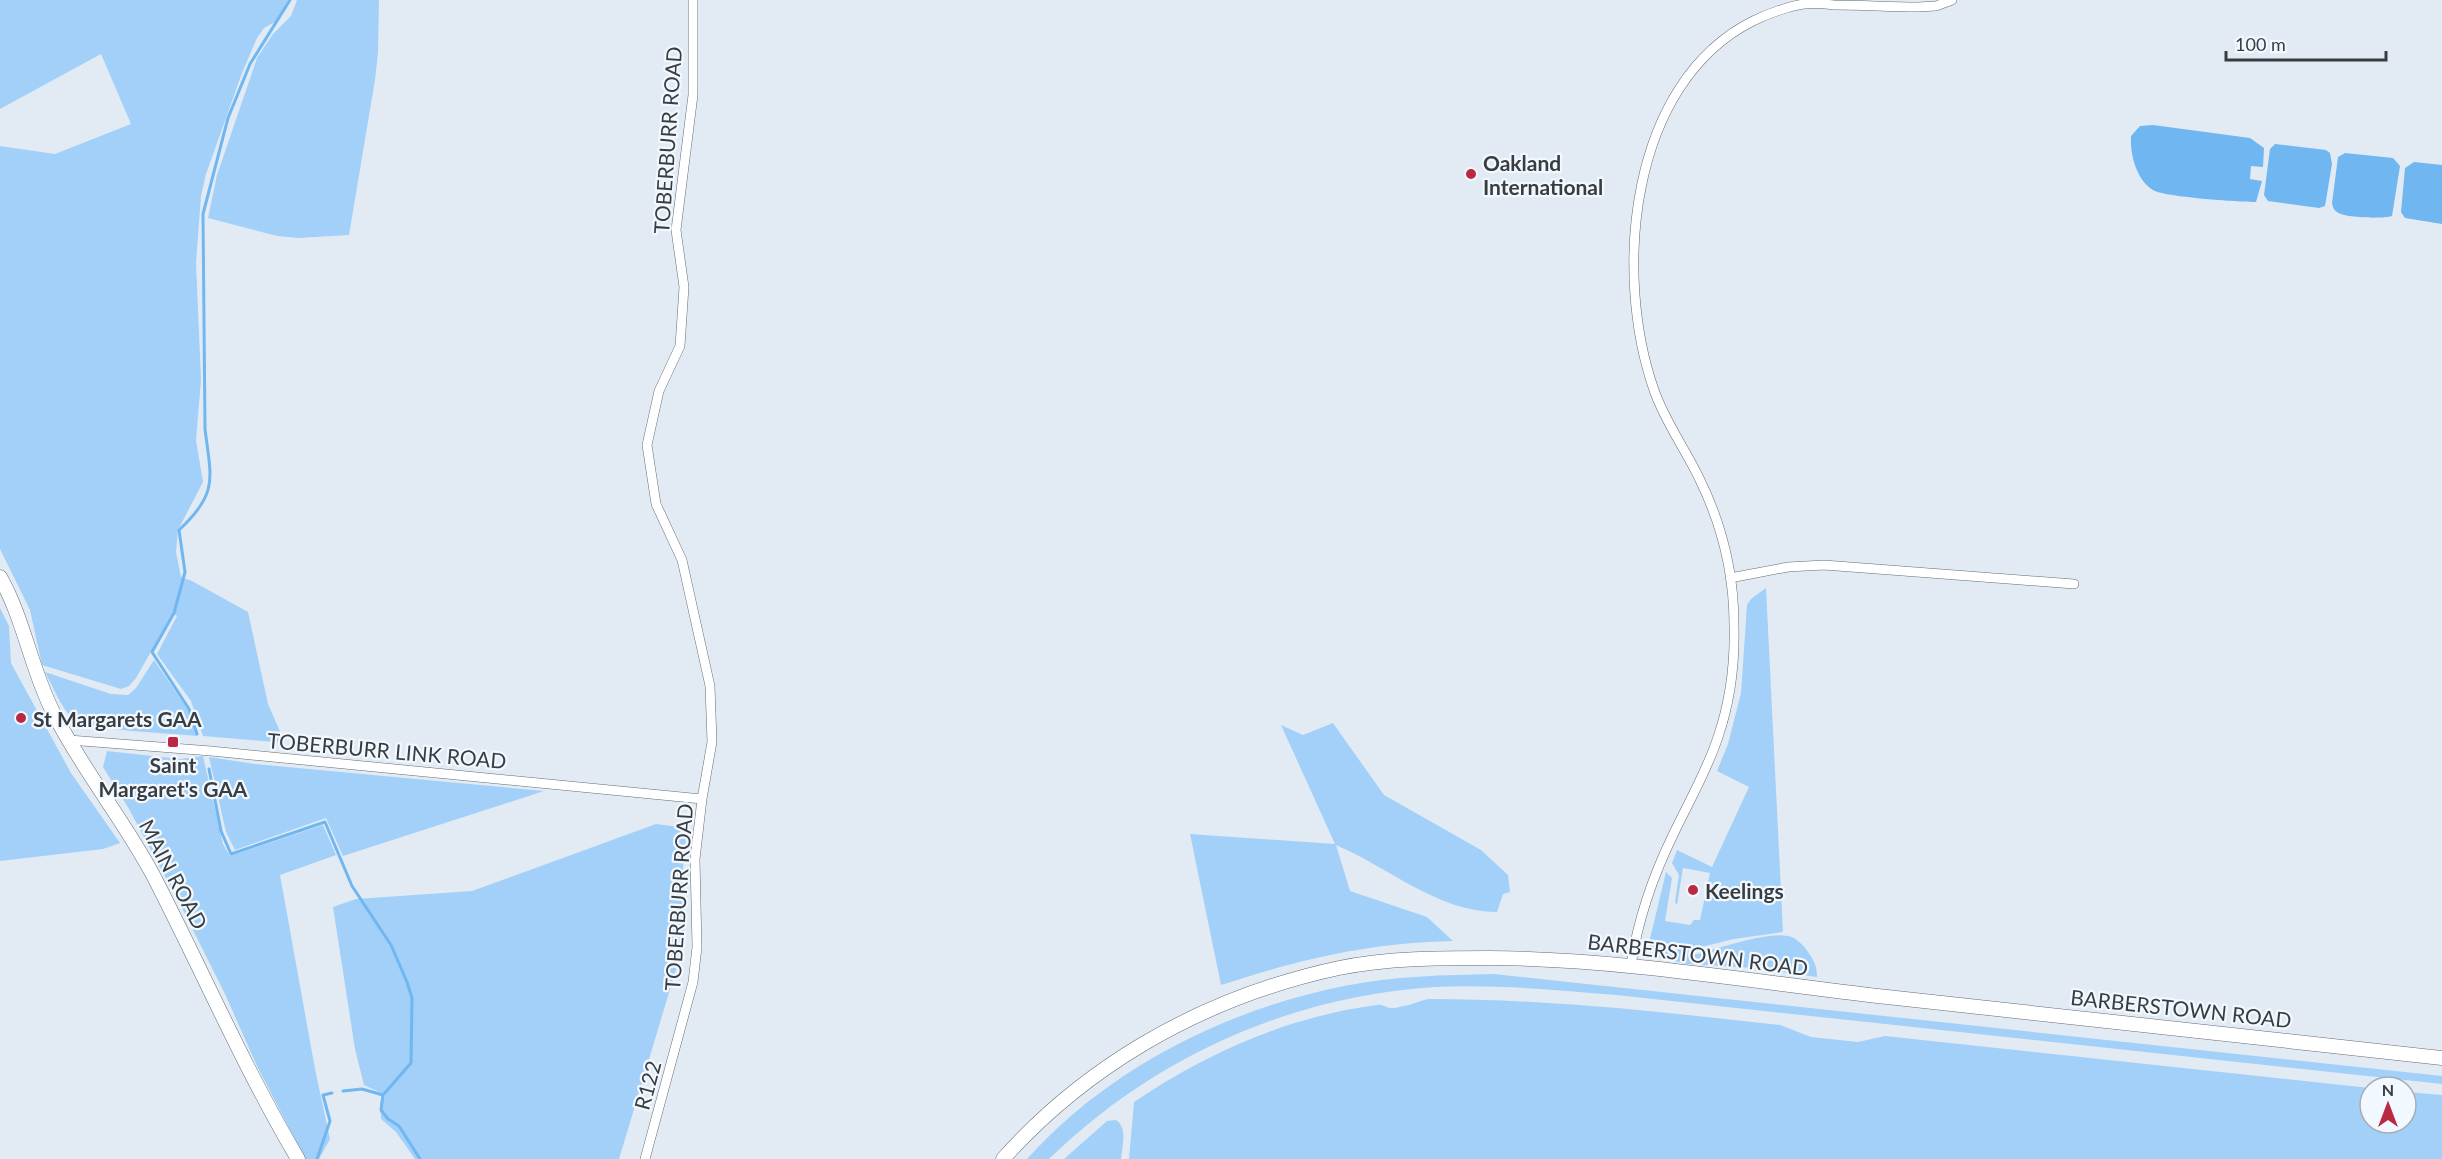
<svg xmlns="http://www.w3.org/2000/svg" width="2442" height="1159" font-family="Lato,sans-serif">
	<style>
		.green { fill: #a3d0f8 }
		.water { fill: #70b6f1 }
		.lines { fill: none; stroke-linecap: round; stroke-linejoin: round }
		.stream { stroke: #70b6f1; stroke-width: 3 }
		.minor-casing { stroke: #646c73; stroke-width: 10 }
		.secondary-casing { stroke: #646c73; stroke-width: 15 }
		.minor { stroke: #fff; stroke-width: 9 }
		.secondary { stroke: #fff; stroke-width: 14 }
		.poi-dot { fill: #ba2941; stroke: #f1f8ff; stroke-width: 2 }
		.labels { text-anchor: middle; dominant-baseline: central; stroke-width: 4.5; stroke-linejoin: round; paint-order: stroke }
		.street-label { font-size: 21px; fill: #393d40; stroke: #f1f8ff }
		.poi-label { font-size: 21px; font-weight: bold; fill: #393d40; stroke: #f1f8ff; text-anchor: start }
	</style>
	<rect width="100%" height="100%" fill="#e2ebf3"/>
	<!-- green -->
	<path class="green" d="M0,0H288L285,11L275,22L264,28L257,38L242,73L206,174L201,196L196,263L201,380L196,440L203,482L178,530L176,552L181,577L192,581L248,612L268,704L285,743L203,736L191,701L157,654L177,616L173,613L136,678L129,686L121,689L42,665L30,610L0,549V146L55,154L131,124L101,54L0,109Z
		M297,0H379L378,53L375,80L349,235L298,238L277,236L208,218L217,175L257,58L273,34L291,16Z
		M1766,588L1783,932L1734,939L1689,950L1688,956C1710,952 1774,927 1794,938C1800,942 1807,949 1810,955C1815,963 1817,967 1817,977L1754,968L1687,964L1658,957L1652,952L1649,943L1666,872L1672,878L1665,921L1690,925L1694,920H1700L1710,873L1683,868L1677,905L1675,902L1679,875L1672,863L1677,850L1712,867L1749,787L1717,771L1728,744L1741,693L1747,605L1751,599Z
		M0,608L9,626L11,663L71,773L120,843L103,849L0,861Z
		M154,660L188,710L197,736C173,733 89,731 74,719C61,709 53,686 45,672L111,694L128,695L136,688Z
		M1333,723L1384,795L1481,850L1508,875L1510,892L1503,894L1497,912C1438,912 1388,867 1336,845L1350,891L1427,917L1453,941C1368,943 1301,959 1221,985L1190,834L1335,844L1281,725L1303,735Z
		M107,751L180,759L203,756L223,844L230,856L323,825L336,855L280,875L315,1069L330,1139L319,1159H305L257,1066L225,994L181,906L129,809L103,767Z
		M209,757L255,764L544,791L343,856L326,818L235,850L226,832Z
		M656,824L687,828L682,879L684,930L680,956L619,1159H415L396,1132L381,1119L380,1103L385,1095L364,1085L355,1049L333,907L356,899L472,891Z
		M1494,974L2442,1076V1084L1616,995C1556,990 1494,984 1434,987C1288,997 1154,1057 1049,1159H1027C1109,1068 1225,1010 1344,986C1394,976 1444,975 1494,974Z
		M1429,999C1547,999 1663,1012 1780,1025L1811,1037L1858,1042L1885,1036L2370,1088V1123H2406V1092L2442,1095V1159H1129L1134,1102C1206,1053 1290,1016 1377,1005C1383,1004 1384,1007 1390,1008C1393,1009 1399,1007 1403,1006C1413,1005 1420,1000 1429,999Z
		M1116,1120C1128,1128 1122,1147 1121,1159H1064L1107,1121Z"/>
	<!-- water -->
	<path class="water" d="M2153,125L2250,138L2264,148L2263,167L2251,166L2250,179L2262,181L2256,202C2240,202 2163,197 2153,190C2136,179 2130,154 2131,136L2140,126Z
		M2275,144L2326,150L2330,153L2332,164L2325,206L2319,208L2268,201L2264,195L2270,149Z
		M2345,153L2393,158L2400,166L2392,216C2383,219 2344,218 2337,212C2333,209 2333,207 2332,203L2338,157Z
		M2414,162L2442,165V224L2405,218L2401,212L2405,168Z"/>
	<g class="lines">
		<!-- stream -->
		<path class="stream" d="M197,734L189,709L152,652L174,613L185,572L179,530C219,493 211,478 205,429L203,214L228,118L250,64L290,0
			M209,769L221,831L231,854L325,822L352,886L391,945L407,982L412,998L411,1063L383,1095L381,1110L388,1119L399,1126L420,1159
			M343,1091L362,1089L383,1095
			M317,1159L330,1121L323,1095L332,1093"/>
		<defs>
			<path id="minor" d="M1730,578L1788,567L1824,565L2074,584
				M69,740L211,751L702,799
				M1631,965C1638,919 1653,876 1673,835C1688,803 1707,771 1718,737C1730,702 1735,662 1734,625C1734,576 1722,525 1700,480C1686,450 1665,422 1654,390C1613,273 1629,83 1753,21C1767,14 1789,6 1804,4C1814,3 1825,4 1834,5C1862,5 1890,7 1918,7L1936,6L1952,0
				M645,1159L693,982L697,947L695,859L702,799L712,742L710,686L682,560L656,504L647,445L659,391L680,346L684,287L676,230L693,95V0"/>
			<path id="secondary" d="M0,577C24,619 31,669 53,712C82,769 123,819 153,875C202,970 244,1068 298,1159
				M1003,1159C1043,1114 1091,1075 1143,1044C1204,1008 1269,983 1339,968C1388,958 1439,958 1489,958C1623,959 1754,982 1887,997C2072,1018 2257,1038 2442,1058"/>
		</defs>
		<!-- minor casing -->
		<use href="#minor" class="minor-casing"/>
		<!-- secondary casing -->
		<use href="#secondary" class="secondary-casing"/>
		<!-- minor -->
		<use href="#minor" class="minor"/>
		<!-- secondary -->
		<use href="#secondary" class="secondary"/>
	</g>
	<!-- markers -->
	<g class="poi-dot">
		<circle cx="1471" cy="174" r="6"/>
		<circle cx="21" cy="718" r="6"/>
		<rect x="167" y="736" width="12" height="12" rx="3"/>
		<circle cx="1693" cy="890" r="6"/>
	</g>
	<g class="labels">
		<!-- street labels -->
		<g class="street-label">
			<text transform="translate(667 140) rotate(-86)">TOBERBURR ROAD</text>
			<text transform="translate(387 750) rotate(5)">TOBERBURR LINK ROAD</text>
			<text transform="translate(174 874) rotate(62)">MAIN ROAD</text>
			<text transform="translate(678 897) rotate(-86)">TOBERBURR ROAD</text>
			<text transform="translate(1698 954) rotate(7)">BARBERSTOWN ROAD</text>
			<text transform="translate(2181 1008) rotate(6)">BARBERSTOWN ROAD</text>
			<text transform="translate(647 1085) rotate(-75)">R122</text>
		</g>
		<!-- poi labels -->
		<g class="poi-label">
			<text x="1483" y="162">Oakland<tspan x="1483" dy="24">International</tspan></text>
			<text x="33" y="718">St Margarets GAA</text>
			<text x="173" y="764" text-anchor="middle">Saint<tspan x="173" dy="24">Margaret's GAA</tspan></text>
			<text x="1705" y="890">Keelings</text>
		</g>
	</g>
	<!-- north arrow -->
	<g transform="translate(2388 1105)"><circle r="28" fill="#f1f8ff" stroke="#a7adb3" stroke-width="1.5"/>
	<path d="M0-4.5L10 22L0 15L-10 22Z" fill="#ba2941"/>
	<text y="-9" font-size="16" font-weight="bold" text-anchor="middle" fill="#393d40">N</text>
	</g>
	<!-- scale -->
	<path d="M2226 51v9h160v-9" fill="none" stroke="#393d40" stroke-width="3"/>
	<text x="2235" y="51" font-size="18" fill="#393d40" stroke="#f1f8ff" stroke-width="4.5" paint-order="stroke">100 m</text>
</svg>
